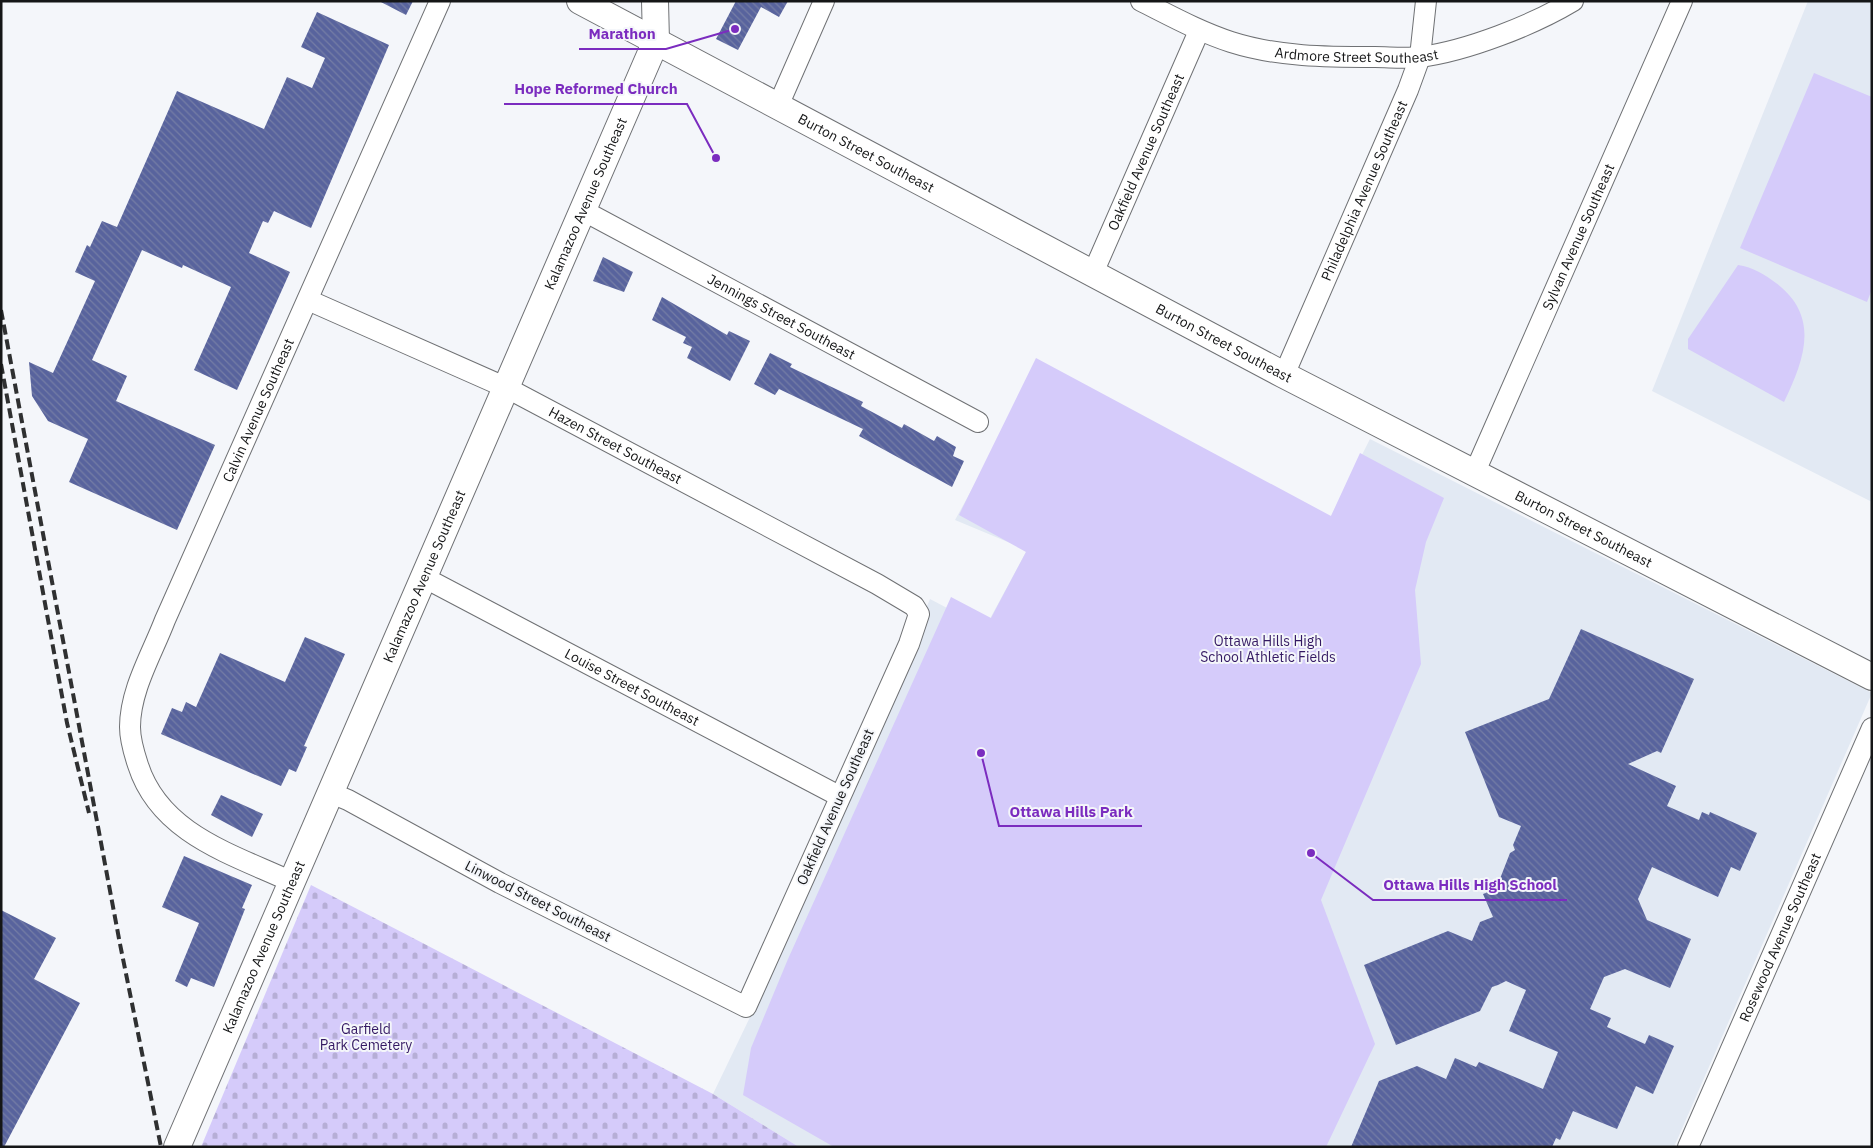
<svg xmlns="http://www.w3.org/2000/svg" width="1873" height="1148" font-family="'IBM Plex Sans',sans-serif">
	<style>
		.built { fill: #e2e9f3 }
		.cemetery { fill: url(#cemetery-stones) }
		.green { fill: #d5cbfa }
		.building { fill: url(#building-back-hatch) }
		.lines { fill: none; stroke-linecap: round; stroke-linejoin: round }
		.minor-casing { stroke: #6f7174; stroke-width: 22 }
		.major-casing { stroke: #6f7174; stroke-width: 28 }
		.minor { stroke: #fff; stroke-width: 20 }
		.major { stroke: #fff; stroke-width: 26 }
		.rail { stroke: #2f3031; stroke-width: 4; stroke-dasharray: 10 5; stroke-linecap: butt }
		.labels { text-anchor: middle; dominant-baseline: central; stroke-width: 4; stroke-linejoin: round; paint-order: stroke }
		.street-label { font-size: 14px; fill: #151617; stroke: #f4f6fa }
		.park-label { font-size: 14px; fill: #341963; stroke: #f4f6fa }
		.leader { fill: none; stroke: #7b2cbf; stroke-width: 2 }
		.callout-dot { fill: #7b2cbf; stroke: #f4f6fa; stroke-width: 2 }
		.callout-label { font-size: 15px; text-anchor: middle; font-weight: bold; fill: #7b2cbf; stroke: #f4f6fa; stroke-width: 4; stroke-linejoin: round; paint-order: stroke }
	</style>
	<defs>
		<pattern id="cemetery-stones" width="16" height="16" patternUnits="userSpaceOnUse" patternTransform="scale(1.25)"><rect width="16" height="16" fill="#d5cbfa"/><path d="M2 7V4a2 2 0 0 1 4 0v3zM10 15v-3a2 2 0 0 1 4 0v3z" fill="#b6aed6"/></pattern>
		<pattern id="building-back-hatch" width="6" height="6" patternUnits="userSpaceOnUse" patternTransform="scale(1.25)"><rect width="6" height="6" fill="#58639d"/><path d="M-1 5l2 2M0 0l6 6M5-1l2 2" fill="none" stroke="#757da5"/></pattern>
	</defs>
	<rect width="100%" height="100%" fill="#f4f6fa"/>
	<!-- built -->
	<path class="built" d="M1808,1H1872V502L1652,391Z
		M1040,365L1329,520L1370,439L1872,693L1674,1147H799L713,1094L752,1013L930,599L985,628L1027,550L955,520Z"/>
	<!-- cemetery -->
	<path class="cemetery" d="M311,885L713,1094L799,1147H201Z"/>
	<!-- green -->
	<path class="green" d="M1814,73L1872,97V289L1867,302L1740,248Z
		M1738,265C1753,267 1765,275 1776,283C1821,317 1804,360 1784,402L1688,349V339Z
		M1036,358L1331,516L1360,453L1444,498L1426,542L1415,590L1421,664L1321,900L1375,1044L1326,1147H834L743,1095L751,1048L788,959L951,597L991,618L1026,552L959,515Z"/>
	<!-- building -->
	<path class="building" d="M379,1H413L406,15Z
		M736,1H788L779,17L761,7L738,50L716,39Z
		M317,12L389,45L311,228L274,211L268,223L263,221L249,253L290,272L237,390L194,370L231,287L183,265L182,268L142,250L92,360L127,376L116,401L215,445L177,530L69,482L88,439L48,421L32,396L29,362L53,373L95,281L75,272L87,245L90,247L102,221L117,227L177,91L264,129L287,77L312,88L325,58L301,47Z
		M603,257L633,272L624,292L593,281Z
		M662,297L727,335L729,331L750,341L730,381L687,358L692,347L683,343L686,337L652,320Z
		M770,353L792,364L790,367L863,402L861,406L902,428L904,424L934,441L937,436L956,447L953,456L964,461L952,487L859,436L863,429L779,389L775,395L754,384Z
		M1581,629L1694,679L1661,753L1657,751L1628,764L1676,786L1667,806L1699,820L1702,812L1709,815L1710,812L1757,833L1740,871L1731,867L1718,897L1652,867L1638,899L1647,920L1691,939L1670,988L1625,969L1604,977L1590,1009L1611,1018L1607,1027L1645,1044L1649,1035L1674,1046L1653,1094L1636,1086L1617,1129L1573,1111L1560,1140L1556,1138L1552,1147H1351L1379,1081L1417,1066L1446,1079L1455,1058L1476,1067L1479,1062L1543,1089L1558,1052L1509,1031L1526,990L1506,981L1498,985L1492,987L1480,1011L1396,1045L1364,965L1448,931L1472,941L1480,922L1493,917L1483,894L1496,889L1510,853L1515,850L1513,845L1521,826L1499,817L1465,732L1549,699Z
		M305,637L345,654L304,746L307,747L296,772L289,769L281,786L161,734L172,708L182,712L186,702L196,707L220,653L285,682Z
		M221,795L263,814L252,837L211,815Z
		M184,856L252,885L242,908L245,909L214,987L191,978L187,987L175,981L199,923L162,907Z
		M1,910L56,938L34,979L80,1003L4,1147H1Z"/>
	<g class="lines">
		<defs>
			<g id="minor">
				<path id="s1" d="M1141,1C1171,16 1200,32 1231,42C1278,57 1327,57 1375,57C1389,57 1405,59 1420,57C1467,51 1533,25 1573,1"/>
				<path d="M778,106L824,1"/>
				<path id="s2" d="M584,211L978,422"/>
				<path id="s3" d="M1093,273L1199,31"/>
				<path id="s4" d="M308,300L507,388L877,584L914,606L919,614L909,644L746,1007L500,883L348,800L331,793"/>
				<path id="s5" d="M1284,375L1408,90L1420,57L1426,1"/>
				<path id="s6" d="M1474,474L1682,1"/>
				<path id="s7" d="M425,578L839,796"/>
				<path id="s8" d="M292,882C232,854 160,834 138,765C134,753 130,740 130,727C130,690 152,654 165,620L440,1"/>
				<path id="s9" d="M1688,1147L1872,728"/>
			</g>
			<g id="major">
				<path id="s10" d="M580,1L1284,375L1872,677"/>
				<path id="s11" d="M177,1147L656,41L655,1"/>
			</g>
		</defs>
		<!-- minor casing -->
		<use href="#minor" class="minor-casing"/>
		<!-- major casing -->
		<use href="#major" class="major-casing"/>
		<!-- minor -->
		<use href="#minor" class="minor"/>
		<!-- major -->
		<use href="#major" class="major"/>
		<!-- rail -->
		<path class="rail" d="M1,310L120,944L161,1147
			M1,364L67,723L89,813"/>
	</g>
	<g class="labels">
		<!-- street labels -->
		<g class="street-label">
			<text stroke="none"><textPath href="#s1" startOffset="226">Ardmore Street Southeast</textPath></text>
			<text stroke="none"><textPath href="#s3" startOffset="132">Oakfield Avenue Southeast</textPath></text>
			<text stroke="none"><textPath href="#s10" startOffset="324">Burton Street Southeast</textPath></text>
			<text stroke="none"><textPath href="#s5" startOffset="201">Philadelphia Avenue Southeast</textPath></text>
			<text stroke="none"><textPath href="#s11" startOffset="1028">Kalamazoo Avenue Southeast</textPath></text>
			<text stroke="none"><textPath href="#s6" startOffset="259">Sylvan Avenue Southeast</textPath></text>
			<text stroke="none"><textPath href="#s2" startOffset="224">Jennings Street Southeast</textPath></text>
			<text stroke="none"><textPath href="#s10" startOffset="729">Burton Street Southeast</textPath></text>
			<text stroke="none"><textPath href="#s8" startOffset="582">Calvin Avenue Southeast</textPath></text>
			<text stroke="none"><textPath href="#s4" startOffset="340">Hazen Street Southeast</textPath></text>
			<text stroke="none"><textPath href="#s10" startOffset="1134">Burton Street Southeast</textPath></text>
			<text stroke="none"><textPath href="#s11" startOffset="622">Kalamazoo Avenue Southeast</textPath></text>
			<text stroke="none"><textPath href="#s7" startOffset="234">Louise Street Southeast</textPath></text>
			<text transform="translate(835 807) rotate(-66)">Oakfield Avenue Southeast</text>
			<text transform="translate(538 901) rotate(27)">Linwood Street Southeast</text>
			<text stroke="none"><textPath href="#s9" startOffset="229">Rosewood Avenue Southeast</textPath></text>
			<text stroke="none"><textPath href="#s11" startOffset="218">Kalamazoo Avenue Southeast</textPath></text>
		</g>
		<!-- park labels -->
		<g class="park-label">
			<text x="1268" y="641">Ottawa Hills High<tspan x="1268" dy="16">School Athletic Fields</tspan></text>
			<text x="366" y="1029">Garfield<tspan x="366" dy="16">Park Cemetery</tspan></text>
		</g>
	</g>
	<!-- callouts -->
	<path class="leader" d="M735 29L666 49H579M716 158L687 104H504M981 753L999 826H1142M1311 853L1373 900H1567"/>
	<g class="callout-dot">
		<circle cx="735" cy="29" r="5"/>
		<circle cx="716" cy="158" r="5"/>
		<circle cx="981" cy="753" r="5"/>
		<circle cx="1311" cy="853" r="5"/>
	</g>
	<g class="callout-label">
		<text x="622" y="39">Marathon</text>
		<text x="596" y="94">Hope Reformed Church</text>
		<text x="1071" y="817">Ottawa Hills Park</text>
		<text x="1470" y="890">Ottawa Hills High School</text>
	</g>
	<!-- border -->
	<rect width="1873" height="1148" fill="none" stroke="#151617" stroke-width="5"/>
</svg>
